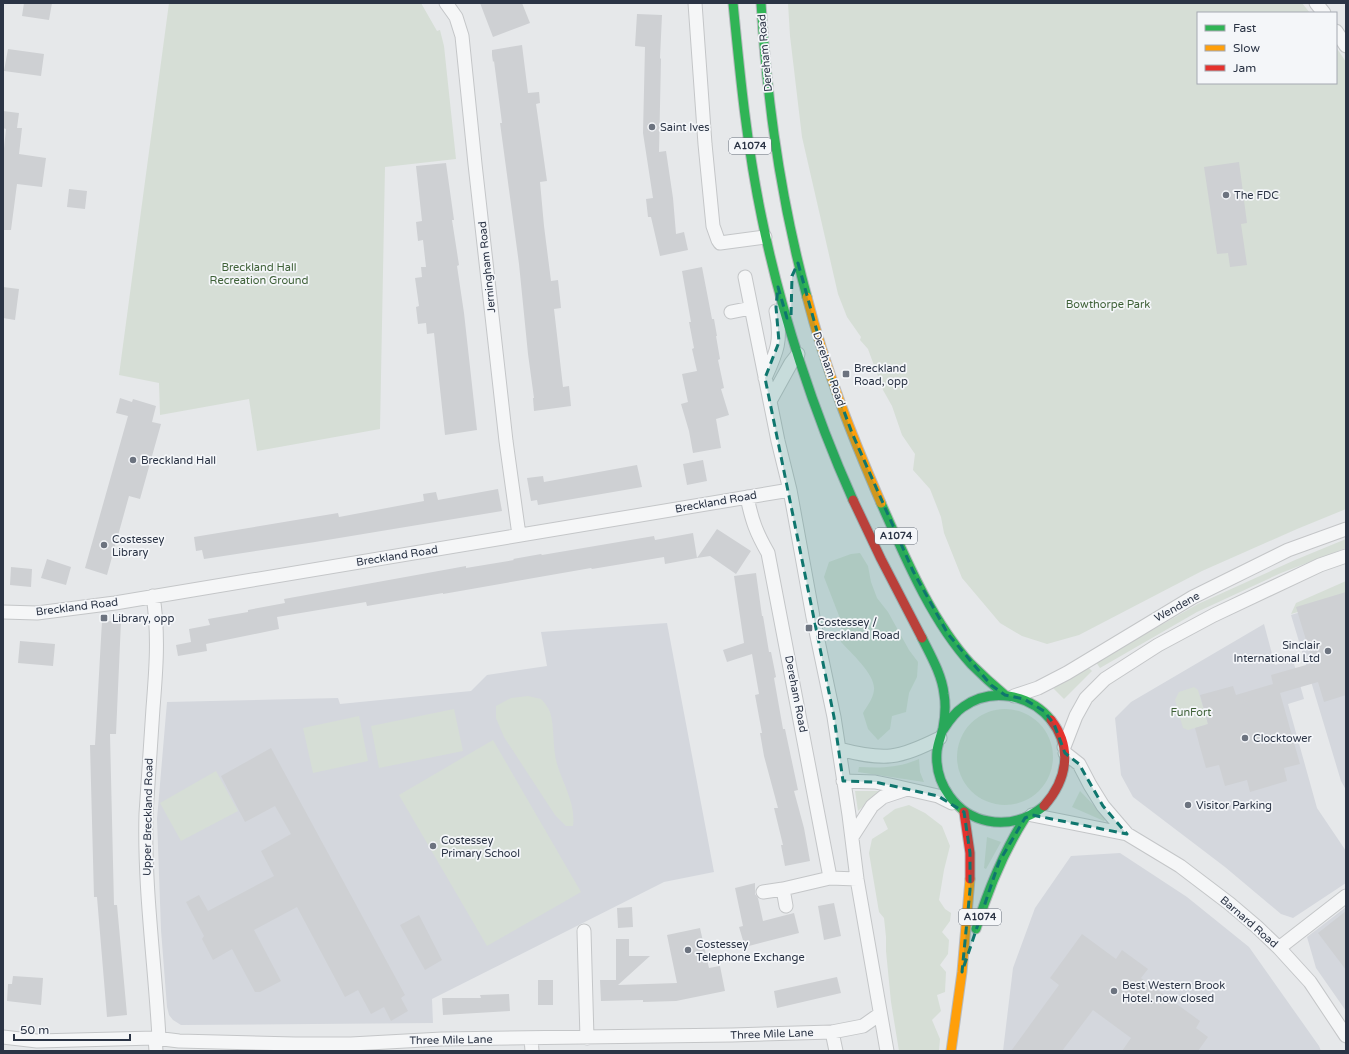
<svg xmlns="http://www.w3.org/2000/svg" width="1349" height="1054" font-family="'Varela Round',sans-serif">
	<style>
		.built { fill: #d4d7dd }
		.green { fill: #d6ded6 }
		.building { fill: #ced0d3 }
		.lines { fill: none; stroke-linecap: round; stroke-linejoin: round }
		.street-casing { stroke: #c4c6c8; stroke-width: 15 }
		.fast-casing { stroke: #b8bbbf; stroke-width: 11 }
		.slow-casing { stroke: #b8bbbf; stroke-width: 11 }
		.jam-casing { stroke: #b8bbbf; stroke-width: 11 }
		.street { stroke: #f5f6f7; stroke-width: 13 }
		.fast { stroke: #30b455; stroke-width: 9 }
		.slow { stroke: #ff9f0a; stroke-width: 9 }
		.jam { stroke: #e5322d; stroke-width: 9 }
		.marked { fill: #0f766e; fill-opacity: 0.2; stroke: #0f766e; stroke-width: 3; stroke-dasharray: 8 5; stroke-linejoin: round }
		.poi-dot { fill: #6c737f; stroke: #f4f6f9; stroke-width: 1.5 }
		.labels { text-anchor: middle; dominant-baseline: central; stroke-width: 3.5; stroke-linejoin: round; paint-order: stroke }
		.shield { fill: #f4f6f9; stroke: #676e7b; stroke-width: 1 }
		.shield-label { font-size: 10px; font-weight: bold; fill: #2b3445 }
		.street-label { font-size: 11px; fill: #2b3445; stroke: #f4f6f9 }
		.poi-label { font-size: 11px; fill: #2b3445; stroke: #f4f6f9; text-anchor: start }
		.park-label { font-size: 11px; fill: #3f6138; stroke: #f4f6f9 }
	</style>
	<rect width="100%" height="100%" fill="#e6e8ea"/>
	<!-- built -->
	<path class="built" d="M1346,598V790L1341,781L1291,615Z
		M667,623L714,872L664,882L432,999L433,1023L181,1025L173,1020L169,1015L167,1007L161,930L157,819L167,702L338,698L340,704L471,691L487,675L547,666L541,632Z
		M1264,624L1275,665L1293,660L1304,699L1288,704L1317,808L1346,851V883L1293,918L1281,914L1225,867L1133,797L1121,775L1115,718L1131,702Z
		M1120,853L1187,897L1249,947L1319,1046L1321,1051H1003L1013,968L1035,908L1071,856Z
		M1346,907V1011L1316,968L1307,937Z"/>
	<!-- green -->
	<path class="green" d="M169,3H421L437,31L440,30L444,46L456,159L385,167L380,429L257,451L249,399L160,415L159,383L119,375Z
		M788,3H1302L1310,13H1198V83H1336V47L1346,62V509L1297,529L1202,571L1079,635L1047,644L1022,636L1000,623L962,578L944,533L941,517L930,489L913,470L915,454L902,435L892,406L883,390L868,349L860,340L861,337L847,317L838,294L802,137L790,36Z
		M1346,539V548L1281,573L1197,612L1100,668L1096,662L1198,604L1295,560Z
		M860,553L868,566L871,582L877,598L888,612L909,650L918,662L917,677L909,693L906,712L892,716L890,729L878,740L868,729L863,713C867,706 873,699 874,690C876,675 851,653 841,642V621L824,577L829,562L851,554Z
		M1346,581V598L1291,614L1296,603Z
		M1088,667L1092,671L1064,699L1053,688Z
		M1194,687L1198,690L1208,724L1188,730L1183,728L1175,700L1179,692Z
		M528,696L541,699C544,702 548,707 550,712C555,728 552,747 557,764C563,784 576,804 573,826H566L555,815L504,737L496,718V706L511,698Z
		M454,709L463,751L379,768L371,726Z
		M957 757a48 48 0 1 1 96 0a48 48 0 1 1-96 0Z
		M359,716L368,761L313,773L303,728Z
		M493,740L581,892L487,946L399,795Z
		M919,759L920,772L924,782L858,772L859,767C882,768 898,768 919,759Z
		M216,771L238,811L181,841L160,803Z
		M855,791H880L858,811Z
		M1080,791L1106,818L1104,821L1072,807Z
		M909,805L925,813L942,826L950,846L944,870L939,900L945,909L951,913L950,921L942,932L949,940L948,954L940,965L946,972L945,992L937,995L941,1011L932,1020L940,1039L939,1051H899L891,1002L886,951V937L884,918L879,912L869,853L872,839L888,829L883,818L895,809Z
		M987,837L1001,842L986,869L984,868Z"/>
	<!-- building -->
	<path class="building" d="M24,3H52L49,20L22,16Z
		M480,3H522L530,23L493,37Z
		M637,14L662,15L660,58L661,59L659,152L666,151L673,198L676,234L684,232L688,250L660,256L651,217H648L646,199L653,198L643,133L645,47L635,46Z
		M522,45L528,93L539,92L540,103L536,104L547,181L540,182L544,226L551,281L558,280L560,298L561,308L554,309L563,387L569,386L571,406L534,411L533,398H534L528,354L519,264L500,123H502L494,61L493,62L492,55V50Z
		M8,49L44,54L41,76L4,71Z
		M3,111L19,113L17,128H22L19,154L46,158L42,187L17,184L11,230H3V158L6,129L3,128Z
		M1239,162L1247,223L1241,224L1247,265L1230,267L1228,253L1217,254L1204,167Z
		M446,163L454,220H452L459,265L457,266L464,313L477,430L445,435L434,333L427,334L426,323L418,324L416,307L419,306L415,278L422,277L421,267H426L423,240L418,241L416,222L422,221L416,166Z
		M69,189L87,191L85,209L67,207Z
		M702,267L712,319H714L717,336H716L720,359L718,360L724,388L721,389L729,415L716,419L721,448L693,453L689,431L681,404L688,402L682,374L697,371L692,349L694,348L689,322H691L682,271Z
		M3,287L19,289L15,320L3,318Z
		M120,398L132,402L133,399L156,406L152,422L161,424L140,499L129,496L107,575L85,568L128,416L116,413Z
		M703,460L707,481L687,485L683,464Z
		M637,465L642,487L538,505L537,500L531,501L527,478L543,476L544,482Z
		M498,489L502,511L315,542L204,559L202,550L196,551L194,537L338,513L339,517L424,501L423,494L436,492L438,500Z
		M717,529L751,551L736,574L710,556L697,558Z
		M693,533L697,558L665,564L664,557L592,569L591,568L443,594V593L367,606L366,602L277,617L279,629L206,644L207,651L178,656L176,645L191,642L189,629L210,625L208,619L248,612V610L285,603L284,599L466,566V568L514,560L513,559L541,554L542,555L654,536L655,540Z
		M47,559L71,567L66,585L41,578Z
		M11,567L32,569L31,587L10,585Z
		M756,573L762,616H763L769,652H771L776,677L774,678L783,729H785L798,790L794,791L804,828L810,861L785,866L781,845H783L774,808H778L764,756L760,733H762L755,695L759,694L752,654L727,662L723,650L744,643L734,576Z
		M1346,592V695L1324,702L1318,682L1280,693L1300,764L1284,768L1287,781L1250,792L1247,780L1225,786L1219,765L1206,768L1200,747L1195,728L1208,724L1200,695L1233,686L1236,695L1273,684L1271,675L1313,663L1296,607Z
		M102,621H121L116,734H110L114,905H117L127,1015L107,1017L97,897H94L90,745H95Z
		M20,641L55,644L53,666L18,663Z
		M271,748L405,995L401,998L408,1011L391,1021L384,1007L371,1014L358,990L345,997L297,907L254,930L281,981L260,992H255L232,949L213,960L202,939L204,936L186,902L199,895L208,911L274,876L261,851L291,834L275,806L245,822L221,776Z
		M755,883V894L758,898L763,921L794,913L799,933L745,947L739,927L743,926L735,888Z
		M834,903L841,936L824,940L818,906Z
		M632,907L633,927L618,928L617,908Z
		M1346,911V970L1318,933Z
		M419,915L442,960L425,970L400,925Z
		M700,928L709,968L720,966L725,991L676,1001L643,1002V1000L601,1001L600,980H616V939H629V956H650L618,985L677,983L667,935Z
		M1082,934L1116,959L1122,950L1148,969L1141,978L1200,1021L1196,1028L1208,1037L1198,1051H1122L1131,1038L1093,1010L1062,1051H1011L1059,985L1050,978Z
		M13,976L43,978L41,1005L7,1001L8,984H12Z
		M837,977L841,993L777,1008L774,991Z
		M538,980H553V1005H538Z
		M509,994L510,1011L443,1015L442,998H481L480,995Z"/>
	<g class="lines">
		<defs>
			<path id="street" d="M446,3L456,17L462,36L475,164L506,441L519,535
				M695,3L705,144L713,226L718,240L720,243L765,237
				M1316,3L1324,13
				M1336,31L1346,46
				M745,277L778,441L790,490L813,617L834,717L849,815L857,879L887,1051
				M731,312L751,308
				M765,378C777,352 782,340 776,311
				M770,401L791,363L798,354
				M747,497C752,521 756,532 768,553L829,872
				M153,596C159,634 156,671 153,708C151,743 148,779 146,814C144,889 155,963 159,1038
				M3,612L37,613L115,603L790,490
				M1014,696L1038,688L1067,673L1193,597L1288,550L1346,529
				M1064,747L1076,716L1086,698L1105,679L1158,645L1214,615L1320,565L1346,556
				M839,749C885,761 898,759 940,738
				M1065,753L1079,764L1090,785L1103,806L1127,834L1180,866L1230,904L1257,927L1279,948L1310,982L1346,1036
				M843,781L875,782L890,785L938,796L952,803
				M1032,815L1127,834
				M852,837L872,806L883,797L907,789
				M783,889L786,906
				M763,892L783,889L830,878L857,879
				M584,931L587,1038
				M1279,948L1346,896
				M832,1032L836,1051
				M3,1037L37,1041L155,1038L179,1041L295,1044H351L442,1039L732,1035L832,1032L863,1026L880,1014
				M155,1038L156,1051
				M531,1038L532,1051"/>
			<path id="fast" d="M733,3C740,75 747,148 762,219C781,313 814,413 853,500
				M761,3C767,103 781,201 807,297
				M881,503C905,557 931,620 971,664C982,675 993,685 1005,695
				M922,638C931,656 942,675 944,694C946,705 945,717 943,728C941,736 938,743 937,751C934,783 956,815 988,821C1008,825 1028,819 1044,806
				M943,730C949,721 954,713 963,707C991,687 1030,694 1051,720
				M976,929C988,890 1003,853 1025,818"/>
			<path id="slow" d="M807,297C825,368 852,436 881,503
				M951,1051L962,972L970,879"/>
			<path id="jam" d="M853,500L881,559L922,638
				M1044,806C1067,780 1073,748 1051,720
				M964,812L970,853V879"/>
		</defs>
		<!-- street casing -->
		<use href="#street" class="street-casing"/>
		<!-- fast casing -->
		<use href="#fast" class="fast-casing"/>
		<!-- slow casing -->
		<use href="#slow" class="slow-casing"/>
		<!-- jam casing -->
		<use href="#jam" class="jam-casing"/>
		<!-- street -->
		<use href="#street" class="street"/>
		<!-- fast -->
		<use href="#fast" class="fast"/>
		<!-- slow -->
		<use href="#slow" class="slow"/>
		<!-- jam -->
		<use href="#jam" class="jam"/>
	</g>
	<!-- marked area -->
	<path class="marked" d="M798,263L825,360L852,433L913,571L948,634L991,685L1005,695L1024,699L1044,711L1054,724L1065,753L1079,764L1103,806L1127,834L1032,815L1025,818L999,862L962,972L970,890V853L964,812L938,796L875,782L843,781L834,717L765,378L779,342L776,307L778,287L787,318L791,317L792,276Z"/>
	<!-- markers -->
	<g class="poi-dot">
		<circle cx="652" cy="127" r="4"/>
		<circle cx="1226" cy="195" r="4"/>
		<rect x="842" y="370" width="8" height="8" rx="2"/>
		<circle cx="133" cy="460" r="4"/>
		<circle cx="104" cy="545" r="4"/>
		<rect x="100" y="614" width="8" height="8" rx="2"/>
		<rect x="805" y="624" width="8" height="8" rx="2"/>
		<circle cx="1328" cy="651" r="4"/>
		<circle cx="1245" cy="738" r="4"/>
		<circle cx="1188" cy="805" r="4"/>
		<circle cx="433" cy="846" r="4"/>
		<circle cx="688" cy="950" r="4"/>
		<circle cx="1114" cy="991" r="4"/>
	</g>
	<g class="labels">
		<!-- shield labels -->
		<g class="shield">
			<rect x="729" y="138" width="42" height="16" rx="3"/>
			<rect x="875" y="528" width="42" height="16" rx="3"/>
			<rect x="959" y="909" width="42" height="16" rx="3"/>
		</g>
		<g class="shield-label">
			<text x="750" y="146">A1074</text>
			<text x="896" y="536">A1074</text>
			<text x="980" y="917">A1074</text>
		</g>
		<!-- street labels -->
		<g class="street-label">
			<text transform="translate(765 53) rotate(-95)">Dereham Road</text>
			<text transform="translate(487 267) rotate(-96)">Jerningham Road</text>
			<text transform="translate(829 369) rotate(71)">Dereham Road</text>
			<text transform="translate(716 502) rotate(-10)">Breckland Road</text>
			<text transform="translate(397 556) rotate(-9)">Breckland Road</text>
			<text transform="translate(77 607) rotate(-7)">Breckland Road</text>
			<text transform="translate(1177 607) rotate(-29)">Wendene</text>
			<text transform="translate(796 694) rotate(79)">Dereham Road</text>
			<text transform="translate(148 817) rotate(-89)">Upper Breckland Road</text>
			<text transform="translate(1249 922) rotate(41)">Barnard Road</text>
			<text transform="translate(772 1034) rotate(-2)">Three Mile Lane</text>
			<text transform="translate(451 1040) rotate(-1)">Three Mile Lane</text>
		</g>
		<!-- poi labels -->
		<g class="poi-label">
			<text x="660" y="127">Saint Ives</text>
			<text x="1234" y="195">The FDC</text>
			<text x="854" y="368">Breckland<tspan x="854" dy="13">Road, opp</tspan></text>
			<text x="141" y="460">Breckland Hall</text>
			<text x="112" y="539">Costessey<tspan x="112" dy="13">Library</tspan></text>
			<text x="112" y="618">Library, opp</text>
			<text x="817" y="622">Costessey /<tspan x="817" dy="13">Breckland Road</tspan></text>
			<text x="1320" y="645" text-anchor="end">Sinclair<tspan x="1320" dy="13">International Ltd</tspan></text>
			<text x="1253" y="738">Clocktower</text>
			<text x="1196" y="805">Visitor Parking</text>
			<text x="441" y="840">Costessey<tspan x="441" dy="13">Primary School</tspan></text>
			<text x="696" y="944">Costessey<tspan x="696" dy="13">Telephone Exchange</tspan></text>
			<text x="1122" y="985">Best Western Brook<tspan x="1122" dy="13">Hotel. now closed</tspan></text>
		</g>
		<!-- park labels -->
		<g class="park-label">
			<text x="259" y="267">Breckland Hall<tspan x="259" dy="13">Recreation Ground</tspan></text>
			<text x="1108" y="304">Bowthorpe Park</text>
			<text x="1191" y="712">FunFort</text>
		</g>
	</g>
	<!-- border -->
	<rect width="1349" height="1054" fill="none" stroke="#2b3445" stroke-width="8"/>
	<!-- legend -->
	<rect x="1197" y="12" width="140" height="72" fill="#f4f6f9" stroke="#a4a8b1"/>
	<rect x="1205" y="25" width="20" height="6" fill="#30b455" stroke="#a4a8b1"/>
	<text x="1233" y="32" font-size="12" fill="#2b3445">Fast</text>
	<rect x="1205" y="45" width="20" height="6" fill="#ff9f0a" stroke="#a4a8b1"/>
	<text x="1233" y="52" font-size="12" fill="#2b3445">Slow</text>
	<rect x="1205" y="65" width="20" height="6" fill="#e5322d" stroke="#a4a8b1"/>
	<text x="1233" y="72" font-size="12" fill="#2b3445">Jam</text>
	<!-- scale -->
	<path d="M14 1034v6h116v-6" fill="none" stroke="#2b3445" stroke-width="2"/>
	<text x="20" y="1034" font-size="12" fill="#2b3445" stroke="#f4f6f9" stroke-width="3" paint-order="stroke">50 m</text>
</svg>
